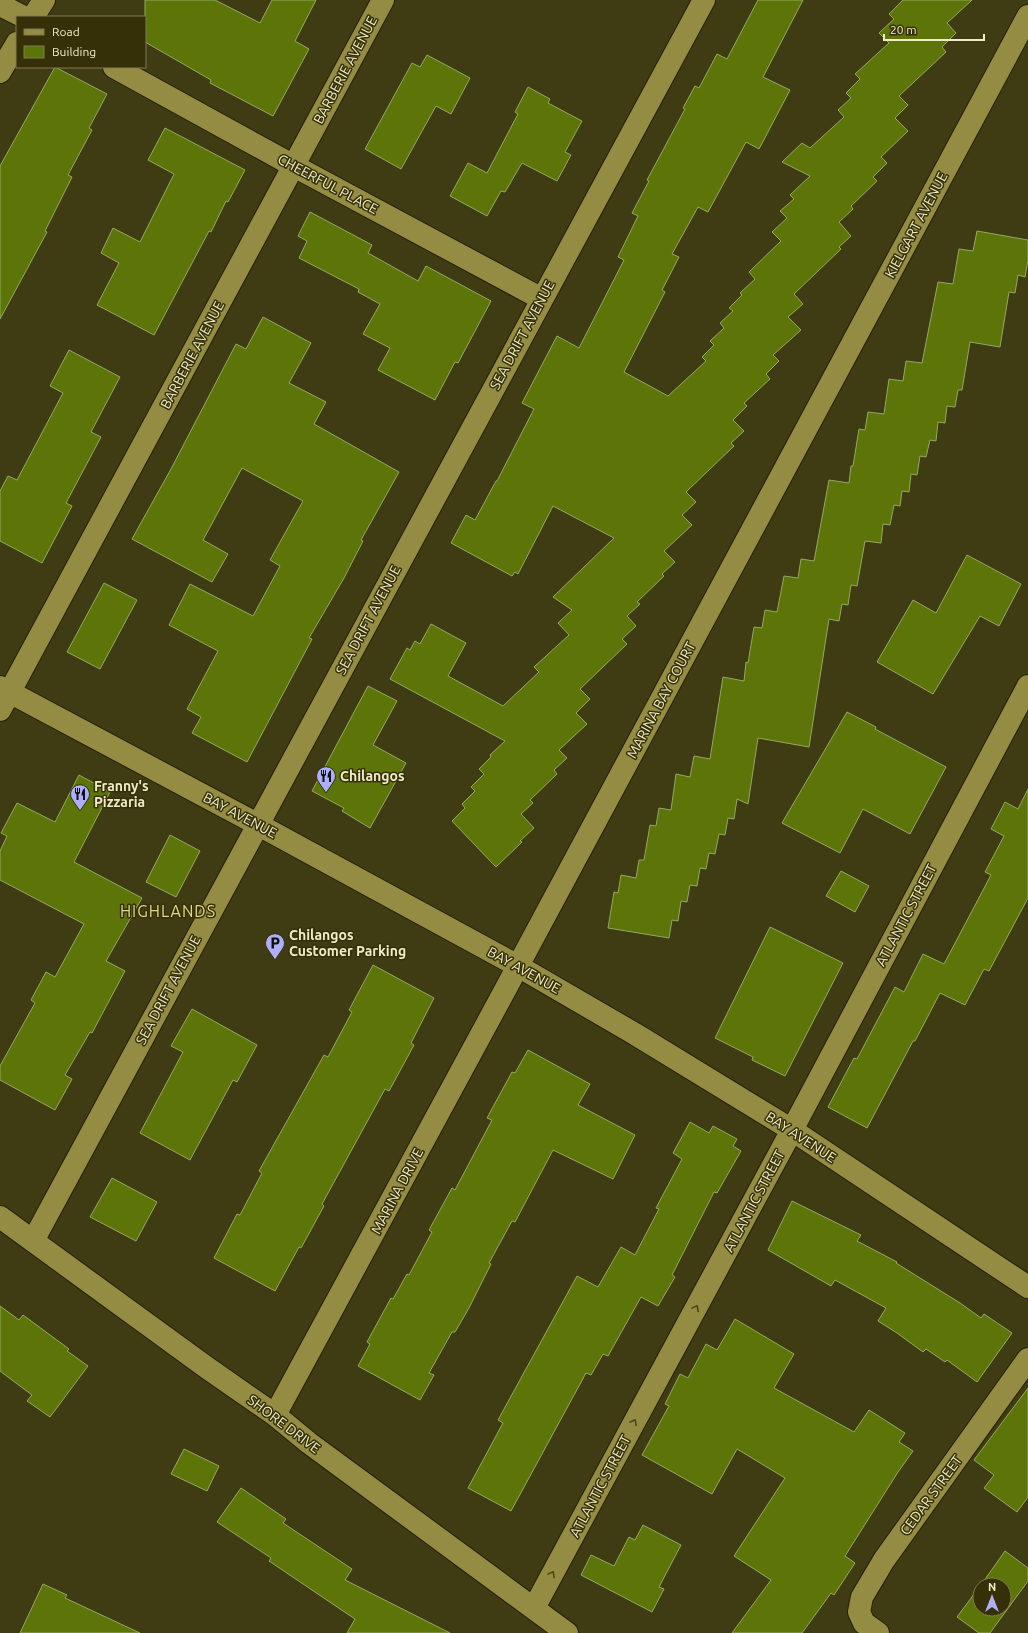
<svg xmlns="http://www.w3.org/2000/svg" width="1028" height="1633" font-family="Ubuntu,sans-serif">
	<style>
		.building { fill: #5d7409; stroke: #94a964 }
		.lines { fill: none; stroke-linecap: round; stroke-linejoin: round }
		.minor-casing { stroke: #24210a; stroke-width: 24 }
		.minor { stroke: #948c42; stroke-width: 22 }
		.oneway { stroke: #4d4716 }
		.labels { text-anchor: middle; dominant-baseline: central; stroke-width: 3; stroke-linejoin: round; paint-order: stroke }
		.street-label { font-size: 14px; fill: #f0ecc8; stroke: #353007 }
		.poi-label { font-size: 14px; font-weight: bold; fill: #f0ecc8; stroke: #353007; text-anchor: start }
		.quarter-label { font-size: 16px; letter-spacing: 1px; fill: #e0d88d; stroke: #353007 }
	</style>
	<rect width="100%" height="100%" fill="#3f3b13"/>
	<!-- building -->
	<path class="building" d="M145,0H215L260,23L272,0H316L295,41L309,49L273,116L210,83L211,80L145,42Z
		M758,0H803L763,77L790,90L759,149L746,142L708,212L698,207L672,254L679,257L662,290L665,292L624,372L668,396L706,361L702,357L714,345L710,341L724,328L720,323L733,311L729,308L742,295L740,293L755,279L749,272L781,241L772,232L787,218L780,211L794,199L790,195L810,176L782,162L802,143L810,148L844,117L838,110L851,98L846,93L860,79L855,74L889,43L879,33L894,19L889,14L903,0H972L947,23L956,33L942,47L946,52L899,96L908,105L895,118L908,131L881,157L887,163L873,177L877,181L851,206L853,209L839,222L851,236L839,247L841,249L794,294L803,304L788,317L801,330L773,355L779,361L766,374L770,379L744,403L747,406L733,420L744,431L731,443L734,446L686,492L696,502L682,515L692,525L664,551L675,562L662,574L664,576L637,602L640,604L627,616L636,626L622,639L627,644L580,689L590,699L576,713L587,724L559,750L567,758L554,770L557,774L530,800L533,803L521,814L534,828L520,841L522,842L496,867L452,821L465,808L462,804L475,791L471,787L484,774L479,769L491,757L490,755L505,741L390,679L407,648L410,650L415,641L420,644L431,624L466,643L448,676L503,706L539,672L534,667L569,635L558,623L572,610L553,597L614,538L553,506L518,574L515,572L512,576L451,543L466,515L475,520L496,481H497L534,409L522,403L557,336L579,348L624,260L618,257L638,216L632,213L649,181L647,180L685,109L683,108L695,86L699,88L717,54L727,59Z
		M427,55L470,78L451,114L436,106L401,169L365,149L412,63L420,67Z
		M55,67L107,94L89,128L92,130L68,175L72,177L45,231L47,232L0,319V166Z
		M528,87L550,99L548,103L582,121L565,152L571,155L557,181L522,163L505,192L501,191L487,216L450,196L468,163L487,173L518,114L515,112Z
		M165,128L245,170L228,202L226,201L211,232L209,231L154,335L97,305L119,263L101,253L113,228L140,242L174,174L148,160Z
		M310,212L372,245L368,253L418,281L426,266L491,301L458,363L455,362L435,400L378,370L390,348L363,334L380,304L358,292L359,289L299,258L307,241L298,236Z
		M977,231L1028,240V260L1025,277L1018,275L1015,293L1009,292L1000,347L970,342L962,390H958L955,407L947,406L945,423L938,422L936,441L930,440L926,457L920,456L917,475L911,474L909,492L902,491L900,506L894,505L890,525L883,524L881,543L865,541L857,586L851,585L848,605L842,604L839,621L829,619L809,747L758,738L748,804L737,799L734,819L728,818L725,835L719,834L715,854L709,853L706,869L700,868L697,886L690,885L687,902L681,901L678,921L672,920L669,938L608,928L614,892L618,893L621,875L636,878L639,860H644L650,825L656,826L659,808L671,810L676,774L690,777L694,756L710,759L723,677L744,681L746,662L748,663L754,627L762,628L765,610L777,612L784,576L798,578L801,559L814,561L829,480L849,483L851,466H853L859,429L865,430L868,412L884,414L889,379L903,381L906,361L922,363L938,282L953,284L959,249L973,251Z
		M263,317L311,343L289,383L326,402L314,424L399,472L361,540L363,541L344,578L309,638L312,639L247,762L192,733L201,717L187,709L218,651L169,625L190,584L253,616L280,566L270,560L303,501L242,468L203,540L228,554L212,582L132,539L171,469L236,344L246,349Z
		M69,350L120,377L91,432L101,437L66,503L72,506L42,563L0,541V491L8,476L17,480L63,393L50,386Z
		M967,555L1021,584L999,626L980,616L933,694L877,662L913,600L936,613Z
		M104,583L137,600L100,669L67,652Z
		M368,686L397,701L373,745L406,763L370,828L342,811L344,808L312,791Z
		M847,712L876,727L875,729L946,767L910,834L863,809L840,853L782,823Z
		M79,775L110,792L74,862L142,898L106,961L125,971L92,1033L90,1032L65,1075L72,1079L55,1110L0,1080V1066L35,1003L31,1000L46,972L55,977L84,924L0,880V851L7,836L1,833L17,803L55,822Z
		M1028,789V898L989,971L984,969L965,1005L940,993L915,1041H913L867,1128L828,1107L854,1058L857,1059L895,987L904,992L923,954L944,964L991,875L985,872L1004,836L991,829L1005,802L1018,809Z
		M170,835L200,851L176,897L146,882Z
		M841,871L869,886L855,912L826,896Z
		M770,927L843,963L785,1076L752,1060L753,1057L715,1038Z
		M373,965L434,998L411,1043L414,1045L389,1091L385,1089L322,1204L324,1206L301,1248L299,1247L275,1291L214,1258L237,1214L240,1215L262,1173L259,1171L324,1055L328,1057L352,1012L349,1010Z
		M192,1009L257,1045L237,1082L233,1080L190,1160L140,1133L183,1052L171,1046Z
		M528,1050L590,1084L578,1105L635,1135L613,1179L553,1150L515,1222L512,1221L489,1263L491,1264L469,1308L455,1332H452L429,1373L434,1375L420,1400L358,1366L370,1344L367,1342L391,1298L393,1299L407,1274L409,1275L432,1232L429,1230L452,1188L455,1190L492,1120L487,1118L512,1072L515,1073Z
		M690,1122L709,1133L713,1126L737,1139L733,1146L741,1151L717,1193L714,1192L672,1275L675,1277L658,1306L641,1297L608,1356L603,1354L591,1375L586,1373L511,1511L468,1488L503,1423L498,1420L577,1276L598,1287L621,1247L635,1255L659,1209L656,1208L682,1159L673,1153Z
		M112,1178L157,1202L136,1241L90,1217Z
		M792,1201L861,1235L857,1241L897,1262L896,1263L960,1303L981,1318L984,1314L1012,1333L977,1382L947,1360L945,1362L926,1349L923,1352L897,1333L878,1321L886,1308L835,1280L831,1286L768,1250Z
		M0,1306L19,1320L23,1315L69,1349L67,1351L88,1366L50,1417L27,1401L32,1395L0,1371Z
		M735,1319L794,1354L774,1388L854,1432L869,1410L905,1433L899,1442L913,1451L898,1472L845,1556L855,1563L834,1595L831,1593L802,1633H732L771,1580L734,1556L785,1478L737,1449L712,1494L642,1455L669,1406L665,1404L680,1374L688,1378L706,1344L717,1350Z
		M1028,1388V1497L1017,1512L984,1488L994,1475L974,1460Z
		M184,1449L219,1466L207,1491L171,1474Z
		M241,1488L286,1519L283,1523L352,1569L345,1580L450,1633H347L355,1619L269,1561L271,1558L217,1522Z
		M643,1525L681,1545L659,1587L664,1589L652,1612L581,1575L591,1555L614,1566L629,1537L635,1540Z
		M1005,1551L1028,1568V1581L990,1633H979L957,1617L980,1586V1609H1004V1585H981Z
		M43,1584L67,1595L65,1598L140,1633H20Z"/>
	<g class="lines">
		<defs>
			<path id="minor" d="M0,5L24,17
				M33,17L44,0
				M114,67L294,166L542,299
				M0,72L17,43
				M0,687L257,824L518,966L635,1034L792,1130L1028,1287
				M0,710L383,0
				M0,1217L206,1367L275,1415L309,1443L567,1633
				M33,1241L704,0
				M275,1415L504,992L1028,16
				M534,1608L792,1130L1028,686
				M878,1633L864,1623L859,1612L862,1597L884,1560L1028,1359"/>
		</defs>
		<!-- minor casing -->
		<use href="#minor" class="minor-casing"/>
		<!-- minor -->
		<use href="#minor" class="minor"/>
	</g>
	<!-- one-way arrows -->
	<defs><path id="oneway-chevron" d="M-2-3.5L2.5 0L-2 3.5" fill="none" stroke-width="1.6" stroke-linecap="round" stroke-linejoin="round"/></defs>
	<g class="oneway">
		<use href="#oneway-chevron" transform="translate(696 1308) rotate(-62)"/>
		<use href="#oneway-chevron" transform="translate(634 1422) rotate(-62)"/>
		<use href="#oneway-chevron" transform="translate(552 1574) rotate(-62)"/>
	</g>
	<!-- icons -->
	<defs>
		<symbol id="restaurant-pin" viewBox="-11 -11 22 30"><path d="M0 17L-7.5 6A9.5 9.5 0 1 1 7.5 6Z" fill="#adaffb" stroke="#353007"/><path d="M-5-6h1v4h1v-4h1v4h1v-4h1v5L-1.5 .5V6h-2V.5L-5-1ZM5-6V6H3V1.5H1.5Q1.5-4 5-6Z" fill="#111"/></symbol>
		<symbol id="parking-pin" viewBox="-11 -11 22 30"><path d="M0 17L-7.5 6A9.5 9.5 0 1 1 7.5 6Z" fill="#adaffb" stroke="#353007"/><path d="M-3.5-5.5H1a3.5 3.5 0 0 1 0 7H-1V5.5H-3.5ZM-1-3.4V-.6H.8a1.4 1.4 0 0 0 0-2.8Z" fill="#111"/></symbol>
	</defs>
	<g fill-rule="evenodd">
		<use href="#restaurant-pin" x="315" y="765" width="22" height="30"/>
		<use href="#restaurant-pin" x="69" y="783" width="22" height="30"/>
		<use href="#parking-pin" x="264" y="932" width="22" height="30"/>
	</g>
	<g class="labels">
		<!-- street labels -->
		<g class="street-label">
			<text transform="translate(345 70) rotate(-62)">BARBERIE AVENUE</text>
			<text transform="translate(328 184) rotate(28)">CHEERFUL PLACE</text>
			<text transform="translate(916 225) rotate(-62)">KIELGART AVENUE</text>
			<text transform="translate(522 335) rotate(-62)">SEA DRIFT AVENUE</text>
			<text transform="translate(192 355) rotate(-62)">BARBERIE AVENUE</text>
			<text transform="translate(368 620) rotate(-62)">SEA DRIFT AVENUE</text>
			<text transform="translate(661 700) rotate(-62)">MARINA BAY COURT</text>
			<text transform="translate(240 815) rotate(28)">BAY AVENUE</text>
			<text transform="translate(906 915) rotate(-62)">ATLANTIC STREET</text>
			<text transform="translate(524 970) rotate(29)">BAY AVENUE</text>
			<text transform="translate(168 990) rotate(-62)">SEA DRIFT AVENUE</text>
			<text transform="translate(801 1137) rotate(33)">BAY AVENUE</text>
			<text transform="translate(397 1191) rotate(-62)">MARINA DRIVE</text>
			<text transform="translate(754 1201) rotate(-62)">ATLANTIC STREET</text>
			<text transform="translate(284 1424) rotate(37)">SHORE DRIVE</text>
			<text transform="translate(600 1486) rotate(-62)">ATLANTIC STREET</text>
			<text transform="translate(931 1495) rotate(-54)">CEDAR STREET</text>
		</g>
		<!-- poi labels -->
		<g class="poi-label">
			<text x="340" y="776">Chilangos</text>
			<text x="94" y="786">Franny's<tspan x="94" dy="16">Pizzaria</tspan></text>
			<text x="289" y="935">Chilangos<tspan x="289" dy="16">Customer Parking</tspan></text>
		</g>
		<!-- quarter labels -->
		<g class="quarter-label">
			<text x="168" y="911">HIGHLANDS</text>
		</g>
	</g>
	<!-- legend -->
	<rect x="16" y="16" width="130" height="52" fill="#353007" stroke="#807b54"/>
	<rect x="24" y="29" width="20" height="6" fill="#948c42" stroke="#807b54"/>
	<text x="52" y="36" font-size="12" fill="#f0ecc8">Road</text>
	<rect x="24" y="46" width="20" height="12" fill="#5d7409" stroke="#807b54"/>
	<text x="52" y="56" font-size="12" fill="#f0ecc8">Building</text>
	<!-- north arrow -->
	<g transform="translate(992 1597)"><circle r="19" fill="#353007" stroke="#807b54"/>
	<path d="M0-3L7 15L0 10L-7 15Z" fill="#adaffb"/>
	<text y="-6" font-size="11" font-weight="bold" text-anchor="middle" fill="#f0ecc8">N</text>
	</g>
	<!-- scale -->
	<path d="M884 34v6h100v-6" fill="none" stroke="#f0ecc8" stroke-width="2"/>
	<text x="890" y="34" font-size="12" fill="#f0ecc8" stroke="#353007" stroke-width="3" paint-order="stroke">20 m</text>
</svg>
